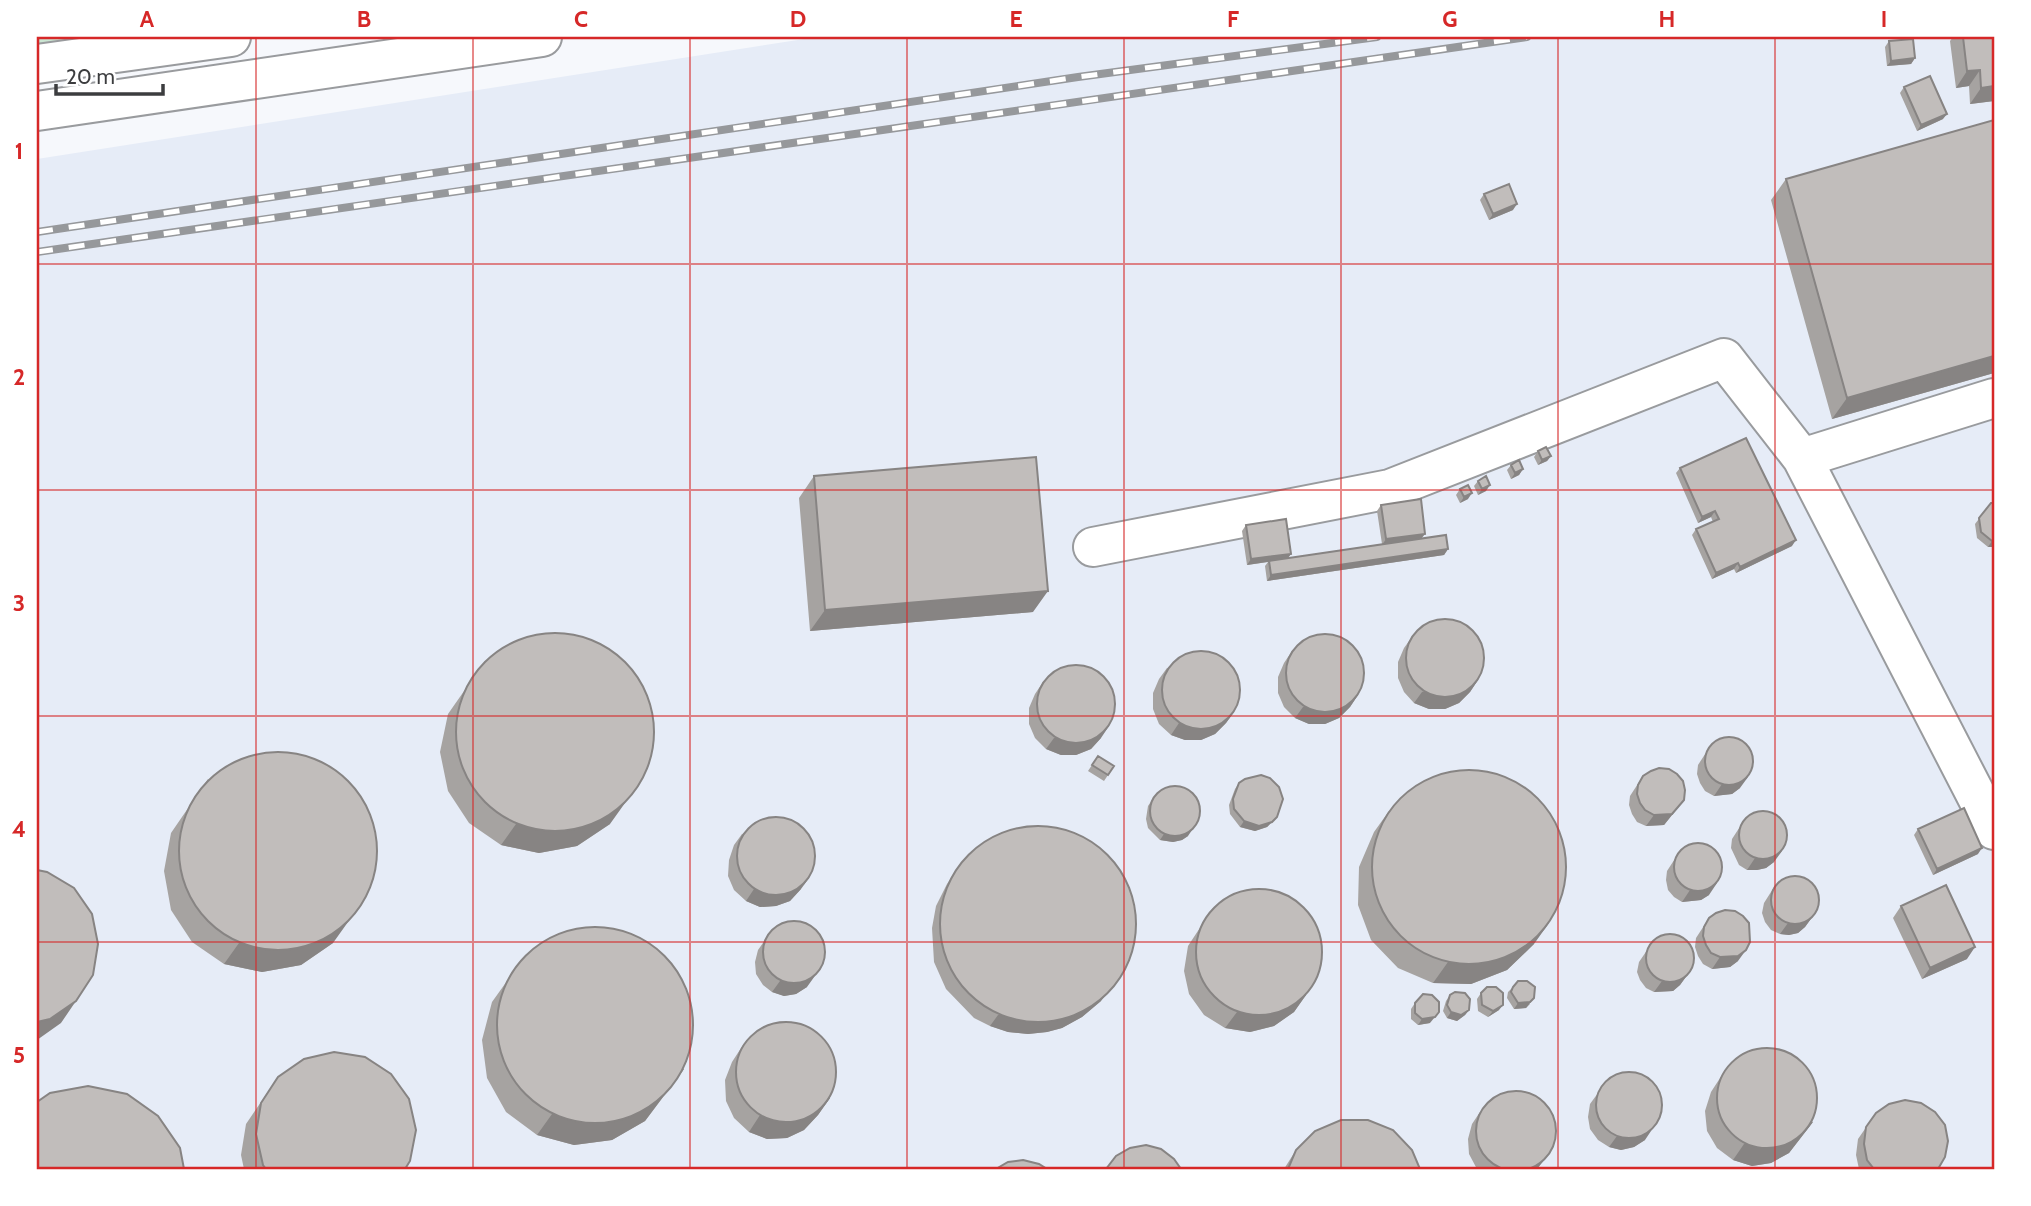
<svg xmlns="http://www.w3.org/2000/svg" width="2031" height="1206" font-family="Cabin,sans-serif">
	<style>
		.built { fill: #e6ecf7 }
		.green { fill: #cae5d2 }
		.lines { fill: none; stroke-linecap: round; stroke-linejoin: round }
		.minor-casing { stroke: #999b9e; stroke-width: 42 }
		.highway-casing { stroke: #999b9e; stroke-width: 42 }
		.minor { stroke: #fff; stroke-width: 38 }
		.highway { stroke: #fff; stroke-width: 38 }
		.rail-casing { stroke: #96989b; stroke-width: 8 }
		.rail { stroke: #fff; stroke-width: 5; stroke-dasharray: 16; stroke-linecap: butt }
		.wall { fill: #a6a3a1 }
		.shaded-wall { fill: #878483 }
		.building { fill: #c1bdbb; stroke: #878483; stroke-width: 2 }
		.grid { fill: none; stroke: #d62828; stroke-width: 2; stroke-opacity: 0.55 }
		.neatline { fill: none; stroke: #d62828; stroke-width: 2.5 }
		.grid-label { font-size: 23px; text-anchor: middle; font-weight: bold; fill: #d62828 }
	</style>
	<rect width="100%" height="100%" fill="#f6f8fc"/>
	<!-- built -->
	<path class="built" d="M817,37H1994V1169H37V159Z"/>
	<!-- green -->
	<path class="green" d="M37,37H108L37,44Z"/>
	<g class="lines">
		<defs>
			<path id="minor" d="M1994,398L1802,458L1994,830
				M1093,547L1390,489L1724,358L1802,458"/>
			<path id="highway" d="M37,64L231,37
				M37,111L542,37"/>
		</defs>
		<!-- minor casing -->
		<use href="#minor" class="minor-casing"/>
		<!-- highway casing -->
		<use href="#highway" class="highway-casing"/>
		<!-- minor -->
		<use href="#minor" class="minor"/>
		<!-- highway -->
		<use href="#highway" class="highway"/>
		<defs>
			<path id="rail" d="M37,232L1078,77L1377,37
				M37,252L1527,37"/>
		</defs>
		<!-- rail casing -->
		<use href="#rail" class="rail-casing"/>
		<!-- rail -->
		<use href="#rail" class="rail"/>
	</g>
	<!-- wall -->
	<path class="wall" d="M1953,37H1994V101L1970,104L1969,86L1956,88L1950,41Z
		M1889,41L1915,58L1911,64L1887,66L1885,47Z
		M1904,87L1943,119L1917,131L1900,93Z
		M1786,179L1994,373L1832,419L1771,200Z
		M1484,194L1513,210L1489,220L1480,200Z
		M1538,451L1551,456L1547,461L1538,465L1534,457Z
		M1511,465L1523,469L1519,475L1511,479L1507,470Z
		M1680,468L1792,546L1736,573L1734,569L1712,579L1692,535L1696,529L1713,522L1711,517L1698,523L1676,473Z
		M814,476L1033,612L810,631L799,498Z
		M1478,481L1486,491L1478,495L1474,486Z
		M1460,489L1468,499L1460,503L1456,495Z
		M1991,503L1994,547H1988L1977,538L1975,524Z
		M1381,505L1422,538L1448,549L1444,555L1267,581L1265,566L1268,562L1247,565L1242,531L1246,525L1291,554L1288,558L1382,544L1377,511Z
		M1412,637L1478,680L1470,692L1459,703L1445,709H1429L1414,703L1404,692L1398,678V662L1404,648Z
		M1292,651L1358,695L1350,707L1339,718L1325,724H1309L1295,718L1284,707L1278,693V677L1284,663Z
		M485,661L610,824L577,846L539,853L501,845L469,823L448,791L440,752L448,714Z
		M1167,668L1234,712L1226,723L1215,734L1201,740H1185L1171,735L1159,724L1153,709V693L1159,679Z
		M1043,682L1101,738L1091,749L1076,755H1061L1046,749L1035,738L1029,724V708L1035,694Z
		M1711,745L1740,788L1732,794L1714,796L1705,791L1700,783L1697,774L1698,765Z
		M1098,756L1114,766L1104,781L1088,771Z
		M1643,776L1684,800L1664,825L1646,826L1637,822L1632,814L1629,805L1630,796Z
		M208,779L333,943L301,965L262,972L224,964L192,942L171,910L164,871L171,833Z
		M1239,783L1277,817L1267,827L1255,831L1240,827L1230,814L1229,805L1235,789Z
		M1152,800L1188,836L1182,840L1173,842L1160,840L1148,828L1146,819L1148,806Z
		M1389,811L1534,944L1507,970L1471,984L1433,983L1398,968L1371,940L1358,905L1359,867L1374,832Z
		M1745,819L1774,862L1766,868L1757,870H1747L1739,865L1731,848L1732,839Z
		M1918,829L1978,854L1933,875L1914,835Z
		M742,834L801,889L790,901L776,906L760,907L746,901L734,890L728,876L729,860L734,845Z
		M1680,851L1709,895L1701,900L1682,902L1674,897L1668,890L1666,880L1667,871Z
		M955,872L1101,1001L1082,1017L1062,1028L1047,1032L1028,1034L1008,1032L990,1026L974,1018L946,989L934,962L932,928L936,906L947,884Z
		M1776,884L1813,916L1805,927L1798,933L1789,935L1780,934L1771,930L1765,922L1762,913L1764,903Z
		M1901,906L1967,959L1922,979L1893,918Z
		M1213,908L1306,995L1294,1012L1274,1026L1250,1032L1225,1028L1204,1015L1189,994L1184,971L1188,946Z
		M1709,918L1738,961L1730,967L1712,969L1703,964L1698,956L1695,947L1696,938Z
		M773,929L807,987L796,994L784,996L772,992L763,985L756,974L755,962L758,950Z
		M1652,943L1688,974L1680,985L1673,991L1654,992L1646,988L1640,980L1637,972L1639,962Z
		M507,981L684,1069L645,1121L612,1140L574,1145L537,1135L506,1112L487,1078L482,1040L492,1002Z
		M1513,987L1530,1004L1526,1008L1514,1009L1507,998L1508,992Z
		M1481,993L1499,1010L1488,1017L1478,1011L1477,999Z
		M1450,995L1469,1010L1465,1015L1457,1021L1447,1018L1443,1011L1446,1001Z
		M1415,1003L1430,1023L1418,1025L1411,1019V1009Z
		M743,1045L830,1098L818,1115L804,1130L787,1138L767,1139L749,1132L734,1118L726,1101L725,1080L732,1062Z
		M1722,1075L1813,1122L1789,1153L1771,1163L1752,1166L1733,1160L1717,1148L1707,1131L1705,1111L1711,1092Z
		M278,1077L405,1169H244L241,1155L246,1124Z
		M1606,1082L1645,1140L1634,1147L1621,1150L1609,1147L1598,1140L1590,1129L1588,1117L1590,1104Z
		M1480,1112L1551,1151L1537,1169H1477L1469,1154L1468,1139L1472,1124Z
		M1876,1113L1938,1169H1859L1856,1155L1858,1139Z
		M1296,1150L1420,1169H1284Z"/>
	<!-- shaded-wall -->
	<path class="shaded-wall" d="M1915,58L1911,64L1887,66L1891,61Z
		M1980,70L1969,86L1956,88L1967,71Z
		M1994,86V101L1970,104L1981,88Z
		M1947,114L1943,119L1917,131L1921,125Z
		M1517,204L1513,210L1489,220L1493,214Z
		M1994,356V373L1832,419L1847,398Z
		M1551,456L1547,461L1538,465L1542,460Z
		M1523,469L1519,475L1511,479L1515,473Z
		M1490,485L1486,491L1478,495L1482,489Z
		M1472,493L1468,499L1460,503L1464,497Z
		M1715,511L1711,517L1698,523L1702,517Z
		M1425,534L1421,539L1382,545L1386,539Z
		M1796,540L1792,546L1736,573L1740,567Z
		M1992,541H1994V547H1988Z
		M1448,549L1444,555L1267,581L1271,575Z
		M1291,554L1287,559L1247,565L1251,559Z
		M1738,563L1734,569L1712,579L1716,573Z
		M1048,591L1033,612L810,631L825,610Z
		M1478,680L1470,692L1459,703L1445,709H1429L1414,703L1422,692Z
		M1358,695L1350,707L1339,718L1325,724H1309L1295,718L1303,707Z
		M1234,712L1226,723L1215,734L1201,740H1185L1171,735L1179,723Z
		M1109,726L1101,738L1091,749L1076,755H1061L1046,749L1054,738Z
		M1748,777L1740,788L1732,794L1714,796L1722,784Z
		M1684,800L1664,825L1646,826L1654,815Z
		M625,803L610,824L577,846L539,853L501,845L516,824Z
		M1277,817L1267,827L1255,831L1240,827L1244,821Z
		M1192,830L1188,836L1182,840L1173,842L1160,840L1164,834Z
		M1982,848L1978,854L1933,875L1937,869Z
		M1782,851L1774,862L1766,868L1757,870H1747L1755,858Z
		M809,878L801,889L790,901L776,906L760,907L746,901L754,889Z
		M1717,883L1709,895L1701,900L1682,902L1690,890Z
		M1813,916L1805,927L1798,933L1789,935L1780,934L1788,923Z
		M348,922L333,943L301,965L262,972L224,964L239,943Z
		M1549,923L1534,944L1507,970L1471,984L1433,983L1448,962Z
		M1975,947L1967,959L1922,979L1930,968Z
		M1746,950L1738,961L1730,967L1712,969L1720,957Z
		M822,966L807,987L796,994L784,996L772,992L780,981Z
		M1688,974L1680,985L1673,991L1654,992L1662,981Z
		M1117,980L1101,1001L1082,1017L1062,1028L1047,1032L1028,1034L1008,1032L990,1026L998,1015Z
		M1306,995L1294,1012L1274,1026L1250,1032L1225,1028L1237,1012Z
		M1534,998L1526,1008L1514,1009L1518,1003Z
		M76,1001L61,1023L37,1040V1022Z
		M1503,1005L1499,1010L1488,1017L1493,1011Z
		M1469,1010L1465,1015L1457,1021L1447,1018L1451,1012Z
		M1439,1012L1430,1023L1418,1025L1422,1019Z
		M684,1069L645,1121L612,1140L574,1145L537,1135L552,1114Z
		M830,1098L818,1115L804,1130L787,1138L767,1139L749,1132L760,1115Z
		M1813,1122L1789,1153L1771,1163L1752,1166L1733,1160L1744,1144Z
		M1653,1128L1645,1140L1634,1147L1621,1150L1609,1147L1617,1136Z
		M1551,1151L1537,1169H1529Z"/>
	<!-- building -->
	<path class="building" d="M1963,37H1994V86L1981,88L1980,70L1967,71Z
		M1913,39L1915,58L1891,61L1889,41Z
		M1930,76L1947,114L1921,125L1904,87Z
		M1994,120V356L1847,398L1786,179Z
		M1509,184L1517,204L1493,214L1484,194Z
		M1746,438L1796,540L1740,567L1738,563L1716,573L1696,529L1719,519L1715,511L1702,517L1680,468Z
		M1546,447L1551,456L1542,460L1538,451Z
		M1036,457L1048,591L825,610L814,476Z
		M1519,460L1523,469L1515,473L1511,465Z
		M1486,476L1490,485L1482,489L1478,481Z
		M1468,485L1472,493L1464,497L1460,489Z
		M1421,499L1425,534L1386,539L1381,505Z
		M1991,503H1994V541H1992L1981,532L1979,518Z
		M1286,519L1291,554L1251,559L1246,525Z
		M1446,535L1448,549L1271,575L1269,561Z
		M1406 658a39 39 0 1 1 78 0a39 39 0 1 1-78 0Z
		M456 732a99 99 0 1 1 198 0a99 99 0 1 1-198 0Z
		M1286 673a39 39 0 1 1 78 0a39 39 0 1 1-78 0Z
		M1162 690a39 39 0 1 1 78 0a39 39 0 1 1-78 0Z
		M1037 704a39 39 0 1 1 78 0a39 39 0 1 1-78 0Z
		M1705 761a24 24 0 1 1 48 0a24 24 0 1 1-48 0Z
		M179 851a99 99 0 1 1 198 0a99 99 0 1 1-198 0Z
		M1098,756L1114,766L1108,775L1092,765Z
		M1659,768L1669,769L1677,774L1683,781L1685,790L1684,800L1672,814L1654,815L1645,810L1640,803L1637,794L1638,785L1643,776L1651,771Z
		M1372 867a97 97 0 1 1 194 0a97 97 0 1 1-194 0Z
		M1261,775L1270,778L1279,787L1283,799L1277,817L1272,822L1259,826L1244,821L1234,809L1233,799L1239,783L1245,779Z
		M1150 811a25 25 0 1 1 50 0a25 25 0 1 1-50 0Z
		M1964,808L1982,848L1937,869L1918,829Z
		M1739 835a24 24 0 1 1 48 0a24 24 0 1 1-48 0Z
		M737 856a39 39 0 1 1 78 0a39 39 0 1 1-78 0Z
		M940 924a98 98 0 1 1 196 0a98 98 0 1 1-196 0Z
		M1674 867a24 24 0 1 1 48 0a24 24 0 1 1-48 0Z
		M37,870L47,872L74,888L92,914L98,944L93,975L76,1001L50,1019L37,1022Z
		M1771 900a24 24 0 1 1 48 0a24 24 0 1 1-48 0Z
		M1946,885L1975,947L1930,968L1901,906Z
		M1196 952a63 63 0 1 1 126 0a63 63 0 1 1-126 0Z
		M1725,910L1735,911L1743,916L1749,923L1750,942L1746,950L1738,956L1720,957L1711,953L1706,945L1703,936L1704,927L1709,918L1716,913Z
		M763 952a31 31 0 1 1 62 0a31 31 0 1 1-62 0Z
		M497 1025a98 98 0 1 1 196 0a98 98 0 1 1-196 0Z
		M1646 958a24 24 0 1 1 48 0a24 24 0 1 1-48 0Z
		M1518,981H1527L1535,987L1534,998L1530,1002L1518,1003L1511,992L1513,987Z
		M1487,987H1496L1503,993V1005L1493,1011L1482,1005L1481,993Z
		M1455,992L1465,993L1470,999L1469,1010L1461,1015L1451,1012L1447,1005L1450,995Z
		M1423,994L1432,995L1439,1002V1012L1435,1017L1422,1019L1415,1013V1003Z
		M736 1072a50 50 0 1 1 100 0a50 50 0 1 1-100 0Z
		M1717 1098a50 50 0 1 1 100 0a50 50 0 1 1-100 0Z
		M334,1052L365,1057L391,1074L409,1099L416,1130L410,1161L405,1169H266L263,1165L256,1134L261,1103L278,1077L304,1059Z
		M1596 1105a33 33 0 1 1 66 0a33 33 0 1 1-66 0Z
		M88,1086L127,1094L158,1116L180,1148L184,1169H37V1102L50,1093Z
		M1476 1131a40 40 0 1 1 80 0a40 40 0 1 1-80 0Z
		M1905,1100L1921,1103L1935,1112L1945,1125L1948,1141L1945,1157L1938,1169H1874L1867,1160L1864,1144L1866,1127L1876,1113L1889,1104Z
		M1341,1120H1368L1393,1130L1412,1150L1420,1169H1288L1296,1150L1315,1131Z
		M1146,1145L1161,1149L1174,1159L1181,1169H1106L1116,1156L1130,1148Z
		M1023,1160L1039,1164L1047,1169H996L1008,1162Z"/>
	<!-- grid -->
	<path class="grid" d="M256,37V1169M473,37V1169M690,37V1169M907,37V1169M1124,37V1169M1341,37V1169M1558,37V1169M1775,37V1169M37,264H1994M37,490H1994M37,716H1994M37,942H1994"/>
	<!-- border -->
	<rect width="2031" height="1206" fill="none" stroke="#ffffff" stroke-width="77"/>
	<!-- scale -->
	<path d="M56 84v10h107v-10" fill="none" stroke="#3c3d3f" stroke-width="3.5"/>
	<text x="66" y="84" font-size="21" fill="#3c3d3f" stroke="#ffffff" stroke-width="5" paint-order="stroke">20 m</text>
	<rect x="38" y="38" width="1955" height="1130" class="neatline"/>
	<g class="grid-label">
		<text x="147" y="27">A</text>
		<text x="364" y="27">B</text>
		<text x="581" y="27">C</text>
		<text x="798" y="27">D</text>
		<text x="1016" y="27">E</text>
		<text x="1233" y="27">F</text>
		<text x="1450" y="27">G</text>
		<text x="1667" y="27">H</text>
		<text x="1884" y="27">I</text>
		<text x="19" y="159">1</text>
		<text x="19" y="385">2</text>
		<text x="19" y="611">3</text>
		<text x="19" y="837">4</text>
		<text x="19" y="1063">5</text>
	</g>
</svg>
